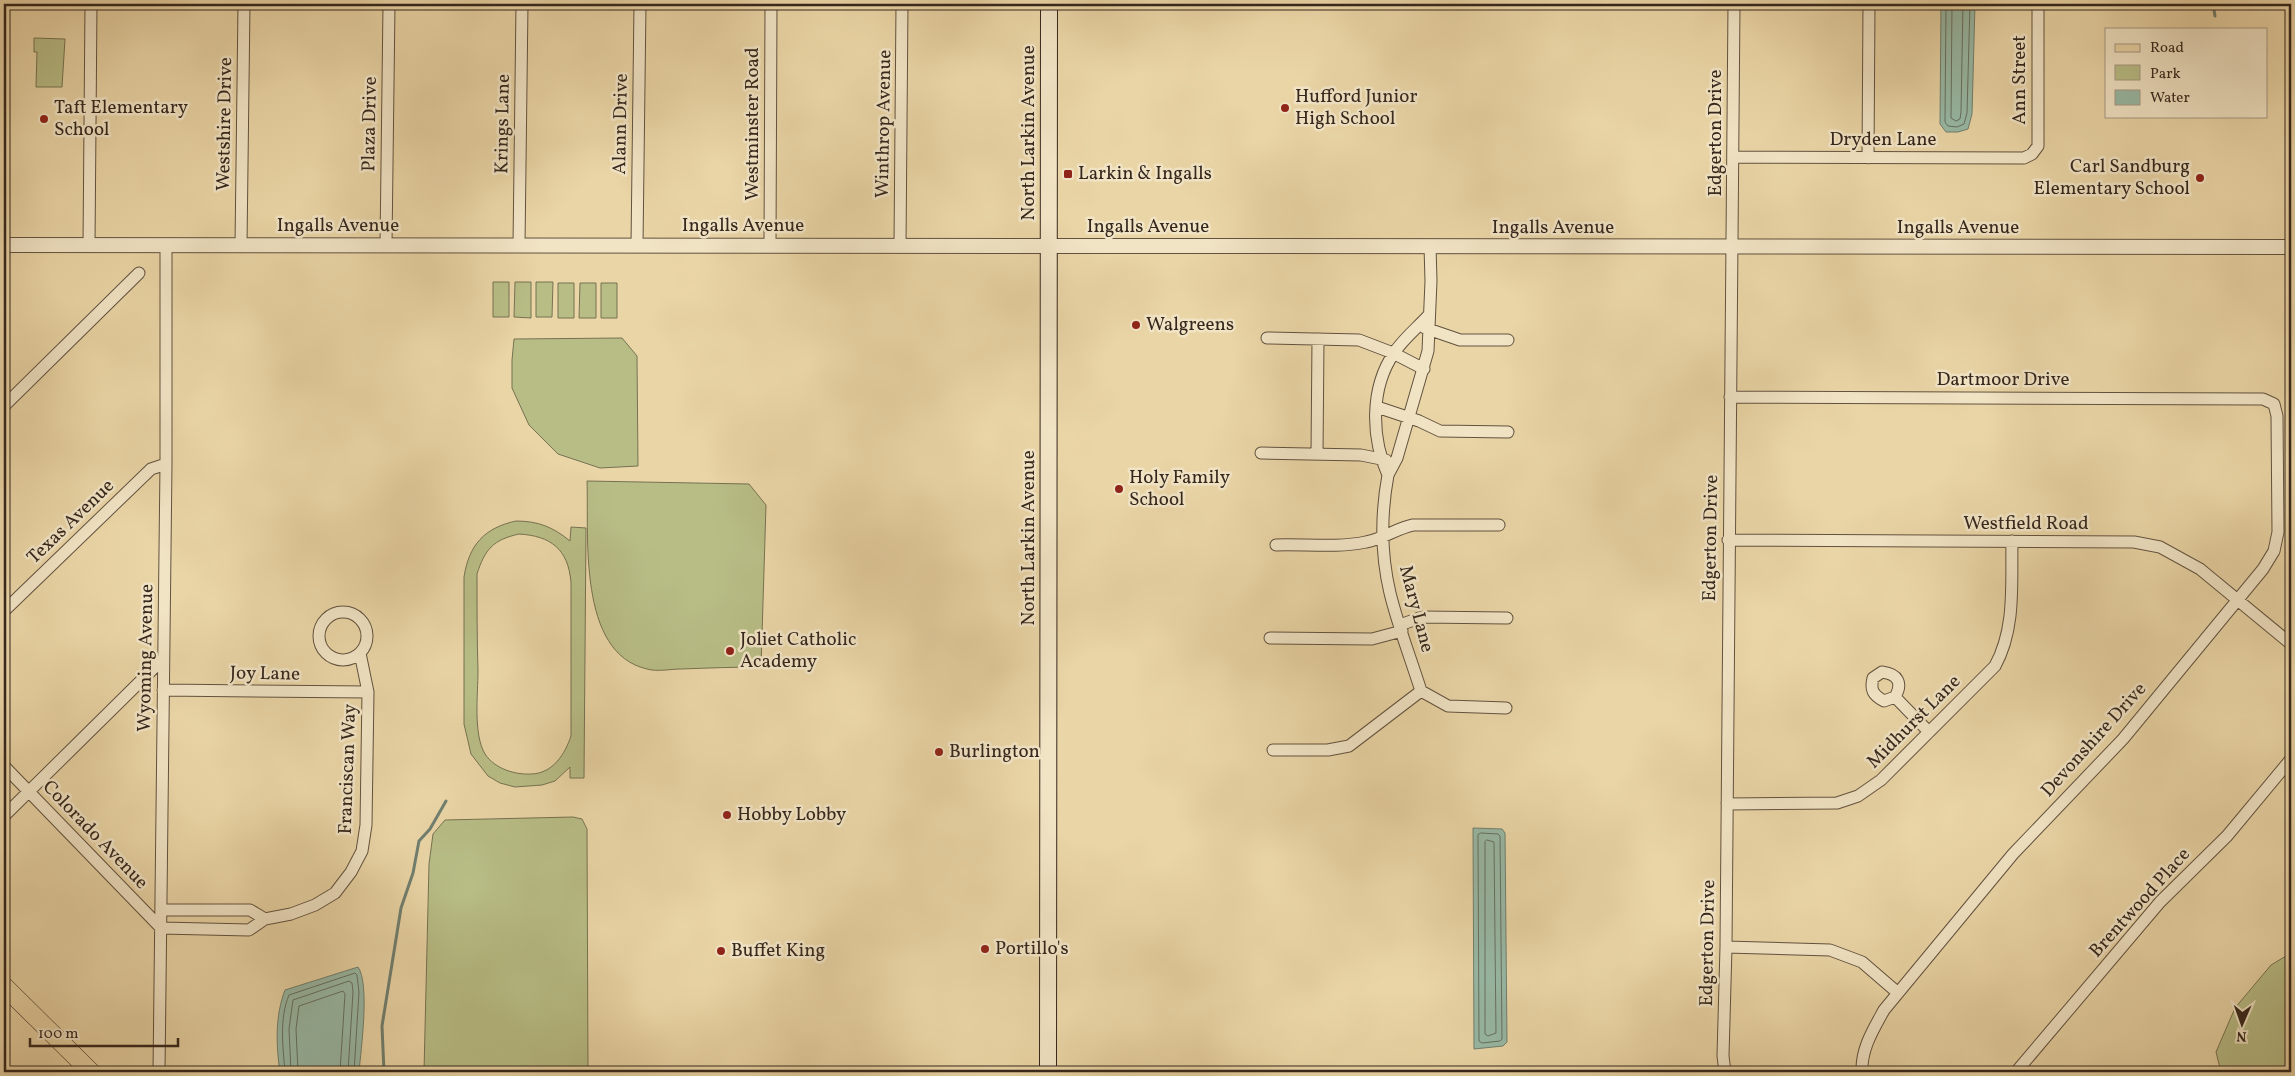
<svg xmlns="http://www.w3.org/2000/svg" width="2295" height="1076" font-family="Vollkorn,serif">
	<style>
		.green { fill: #b8bd86; stroke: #767252; fill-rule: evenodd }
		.water { fill: #98b9a5; stroke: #707f6f }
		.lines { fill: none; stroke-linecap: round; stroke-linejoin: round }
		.shore { stroke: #667061; stroke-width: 1 }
		.stream { stroke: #707f6f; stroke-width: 3 }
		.minor-casing { stroke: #62523f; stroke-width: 13 }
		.tertiary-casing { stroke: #62523f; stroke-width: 16 }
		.secondary-casing { stroke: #35271d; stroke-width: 18 }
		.primary-casing { stroke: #35271d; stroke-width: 19 }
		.minor { stroke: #f1e4c5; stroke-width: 11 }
		.tertiary { stroke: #f1e4c5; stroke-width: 14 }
		.secondary { stroke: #f1e4c5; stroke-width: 16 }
		.primary { stroke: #ead5a6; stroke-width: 18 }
		.poi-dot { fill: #8f2418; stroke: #f1e4c5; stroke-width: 2 }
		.labels { text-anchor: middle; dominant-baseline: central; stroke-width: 5; stroke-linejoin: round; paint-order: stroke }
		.street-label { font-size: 19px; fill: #35271d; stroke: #f1e4c5 }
		.poi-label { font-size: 19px; fill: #35271d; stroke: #f1e4c5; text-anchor: start }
	</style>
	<rect width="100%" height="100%" fill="#ead5a6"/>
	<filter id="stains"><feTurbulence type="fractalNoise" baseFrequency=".004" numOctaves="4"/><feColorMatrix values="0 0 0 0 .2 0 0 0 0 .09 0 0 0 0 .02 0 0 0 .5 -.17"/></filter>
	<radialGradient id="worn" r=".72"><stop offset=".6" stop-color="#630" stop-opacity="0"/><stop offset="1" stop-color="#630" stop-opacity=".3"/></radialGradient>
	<!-- green -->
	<path class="green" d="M34,38L65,39L62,87H36L37,52H34Z
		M493,282H509V317H493Z
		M515,282H531V318L514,317Z
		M536,282H553L552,317H536Z
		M558,283H574V318H558Z
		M580,283H596V318H579Z
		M601,283H617V318H601Z
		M622,338L637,356L638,466L600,468L558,454L529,425L512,388V360L514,339Z
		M587,481L749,484L766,505L761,667C735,667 708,668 681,669C671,669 657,672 647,669C577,653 589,535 587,481Z
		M516,521C538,521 553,527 570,541L571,527L586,528L584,778H570V767L555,781L542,785L515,787L500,783L488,776L471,754L464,724V577C469,545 484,528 516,521ZM519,534C551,536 568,549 571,582V736C565,754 553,773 532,774C515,775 495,769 485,754C473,734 478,694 478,671C477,639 477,606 477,574C485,549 493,540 519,534Z
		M573,817L582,819L587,829L588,1072H424L429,864L433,834L445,820Z
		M2291,953V1072H2221L2216,1052L2235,1008L2271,965Z"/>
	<!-- water -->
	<path class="water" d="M1941,4H1975L1972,114L1968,129L1958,132H1946L1940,124Z
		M1473,828L1502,829L1505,833L1507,1042L1503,1046L1474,1049Z
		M358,967C370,984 361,1049 359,1072H280C276,1045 275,1016 285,990Z"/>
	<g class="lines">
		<!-- shore -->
		<path class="shore" d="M1946,4L1945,122L1948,126L1957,127L1964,124L1967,113L1970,4
			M1952,4L1951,118L1956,121L1960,119L1961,112L1963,4
			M1481,833L1498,834L1500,836L1502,1039L1500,1041L1482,1043L1479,1041L1478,835Z
			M1487,840L1494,842L1496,1033L1488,1036L1485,1034V842Z
			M285,1072C283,1047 279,1019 289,995L355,973L357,975L359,992L354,1072
			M291,1072L289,1029L293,1000L349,981L352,983L353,992L348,1072
			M298,1072L296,1029L299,1006L343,991L345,994L340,1072"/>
		<!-- stream -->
		<path class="stream" d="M2213,4L2215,16
			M384,1072L382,1026L401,908L413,873L419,841L430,829L446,801"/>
		<defs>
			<path id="minor" d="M1733,157L2024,158L2032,154L2038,146V4
				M1868,158L1869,4
				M89,245L91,4
				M241,245L244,4
				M386,245L389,4
				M519,245L522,4
				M637,245L640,4
				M770,245L771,4
				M900,245L902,4
				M1428,316C1417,328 1403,339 1394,353C1370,388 1371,438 1388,475L1397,458L1428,351L1431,281L1430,246
				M1425,328L1460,340H1508
				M1267,338L1359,340L1393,353L1424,369
				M1730,397L2263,399L2274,404L2277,416L2278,532L2274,551L2263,569L2123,739L2013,854L1884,1010C1873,1030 1861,1049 1862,1072
				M4,406L139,273
				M1377,407L1419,421L1440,431L1508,432
				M1261,453L1361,455L1386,460
				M1317,454L1318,339
				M1388,475C1381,513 1381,555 1390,593C1398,626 1411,659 1421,691
				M1728,540L2134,542L2160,547L2200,569L2291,644
				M1276,545C1305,544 1337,548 1366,542C1383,539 1397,528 1413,525H1499
				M4,611L151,469L166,464
				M319 636a24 24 0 1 1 48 0a24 24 0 1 1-48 0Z
				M1400,625L1422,617L1507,618
				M1270,638L1372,639L1402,631
				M163,690L368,692
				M1421,691L1448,706L1506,708
				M1895,697L1884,701C1873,695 1870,690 1873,678L1882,672C1898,674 1903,683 1895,697L1929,732
				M1273,750H1328L1349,746L1421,691
				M4,766L161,928L249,930L265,919L291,914L315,905L335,893L351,872L362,851L366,825L368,692L360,653
				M1727,804L1837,803L1858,796L1881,780L1995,666C2016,628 2011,583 2012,541
				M4,816L163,659
				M161,910H250L265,919
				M1726,947L1830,950L1862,962L1898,993
				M159,1072L166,464V245
				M1725,1072L1723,1056L1726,947L1734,4
				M2016,1072L2160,902L2227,836L2291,759"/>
			<path id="tertiary" d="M4,245L2291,247"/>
			<path id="secondary" d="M1048,1072L1049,4"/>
			<path id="primary" d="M4,986L91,1072"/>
		</defs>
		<!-- minor casing -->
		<use href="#minor" class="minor-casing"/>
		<!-- tertiary casing -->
		<use href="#tertiary" class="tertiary-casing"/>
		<!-- secondary casing -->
		<use href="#secondary" class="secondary-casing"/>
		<!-- primary casing -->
		<use href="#primary" class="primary-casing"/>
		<!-- minor -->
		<use href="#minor" class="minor"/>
		<!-- tertiary -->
		<use href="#tertiary" class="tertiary"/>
		<!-- secondary -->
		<use href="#secondary" class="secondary"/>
		<!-- primary -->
		<use href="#primary" class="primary"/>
	</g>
	<!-- markers -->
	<g class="poi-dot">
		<circle cx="1285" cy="108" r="5"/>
		<circle cx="44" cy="119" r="5"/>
		<rect x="1063" y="169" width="10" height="10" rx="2.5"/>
		<circle cx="2200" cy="178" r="5"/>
		<circle cx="1136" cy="325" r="5"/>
		<circle cx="1119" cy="489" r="5"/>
		<circle cx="730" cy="651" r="5"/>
		<circle cx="939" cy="752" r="5"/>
		<circle cx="727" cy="815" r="5"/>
		<circle cx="985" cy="949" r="5"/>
		<circle cx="721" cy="951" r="5"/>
	</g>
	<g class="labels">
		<!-- street labels -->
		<g class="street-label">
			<text transform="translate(2020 80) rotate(-90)">Ann Street</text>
			<text transform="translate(225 124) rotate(-89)">Westshire Drive</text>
			<text transform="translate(370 124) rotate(-89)">Plaza Drive</text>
			<text transform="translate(503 124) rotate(-89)">Krings Lane</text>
			<text transform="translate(621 124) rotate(-89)">Alann Drive</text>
			<text transform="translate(753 124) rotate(-90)">Westminster Road</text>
			<text transform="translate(884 124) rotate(-89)">Winthrop Avenue</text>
			<text transform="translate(1029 133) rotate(-90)">North Larkin Avenue</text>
			<text transform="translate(1716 133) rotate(-90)">Edgerton Drive</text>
			<text x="1883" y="140">Dryden Lane</text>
			<text x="338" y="226">Ingalls Avenue</text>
			<text x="743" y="226">Ingalls Avenue</text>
			<text x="1148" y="227">Ingalls Avenue</text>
			<text x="1553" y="228">Ingalls Avenue</text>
			<text x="1958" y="228">Ingalls Avenue</text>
			<text x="2003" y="380">Dartmoor Drive</text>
			<text transform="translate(71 522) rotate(-44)">Texas Avenue</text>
			<text x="2026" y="524">Westfield Road</text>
			<text transform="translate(1029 538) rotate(-90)">North Larkin Avenue</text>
			<text transform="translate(1711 538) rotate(-89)">Edgerton Drive</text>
			<text transform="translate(1416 609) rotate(75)">Mary Lane</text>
			<text transform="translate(146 658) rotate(-89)">Wyoming Avenue</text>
			<text transform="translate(265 674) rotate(1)">Joy Lane</text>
			<text transform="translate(1914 722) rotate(-45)">Midhurst Lane</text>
			<text transform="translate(2094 740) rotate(-48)">Devonshire Drive</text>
			<text transform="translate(348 769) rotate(-88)">Franciscan Way</text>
			<text transform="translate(95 835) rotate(46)">Colorado Avenue</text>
			<text transform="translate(2140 903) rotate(-48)">Brentwood Place</text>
			<text transform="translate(1708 943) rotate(-89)">Edgerton Drive</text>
		</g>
		<!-- poi labels -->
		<g class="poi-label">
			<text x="1295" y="97">Hufford Junior<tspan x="1295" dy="22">High School</tspan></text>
			<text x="54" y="108">Taft Elementary<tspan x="54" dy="22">School</tspan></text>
			<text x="2190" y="167" text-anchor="end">Carl Sandburg<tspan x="2190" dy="22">Elementary School</tspan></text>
			<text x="1078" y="174">Larkin &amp; Ingalls</text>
			<text x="1146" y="325">Walgreens</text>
			<text x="1129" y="478">Holy Family<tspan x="1129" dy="22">School</tspan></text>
			<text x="740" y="640">Joliet Catholic<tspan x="740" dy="22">Academy</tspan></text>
			<text x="949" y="752">Burlington</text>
			<text x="737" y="815">Hobby Lobby</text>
			<text x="995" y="949">Portillo's</text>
			<text x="731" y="951">Buffet King</text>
		</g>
	</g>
	<!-- margin -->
	<rect width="2295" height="1076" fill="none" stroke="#ead5a6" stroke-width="20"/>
	<rect x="5" y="5" width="2285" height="1066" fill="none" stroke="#35271d" stroke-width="2.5"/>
	<rect x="10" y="10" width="2275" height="1056" fill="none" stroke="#35271d"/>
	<!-- legend -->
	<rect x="2105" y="28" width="162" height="90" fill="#f1e4c5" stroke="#a69882"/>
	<rect x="2115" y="44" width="25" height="8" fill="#ead5a6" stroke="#a69882"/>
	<text x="2150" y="52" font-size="15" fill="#35271d">Road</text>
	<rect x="2115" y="65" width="25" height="15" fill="#b8bd86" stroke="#a69882"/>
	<text x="2150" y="78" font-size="15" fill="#35271d">Park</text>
	<rect x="2115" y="90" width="25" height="15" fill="#98b9a5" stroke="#a69882"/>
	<text x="2150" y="102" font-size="15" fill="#35271d">Water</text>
	<!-- north arrow -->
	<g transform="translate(2242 1024) rotate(182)" stroke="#f1e4c5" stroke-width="4" paint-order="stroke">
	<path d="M0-4L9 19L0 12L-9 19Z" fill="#35271d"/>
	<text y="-8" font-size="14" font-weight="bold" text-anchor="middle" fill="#35271d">N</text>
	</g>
	<!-- scale -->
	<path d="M30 1038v8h148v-8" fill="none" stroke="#35271d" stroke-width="2.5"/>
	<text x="38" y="1038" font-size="15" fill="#35271d" stroke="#f1e4c5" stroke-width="4" paint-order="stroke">100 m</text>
	<rect width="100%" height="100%" filter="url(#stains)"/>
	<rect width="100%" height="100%" fill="url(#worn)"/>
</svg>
